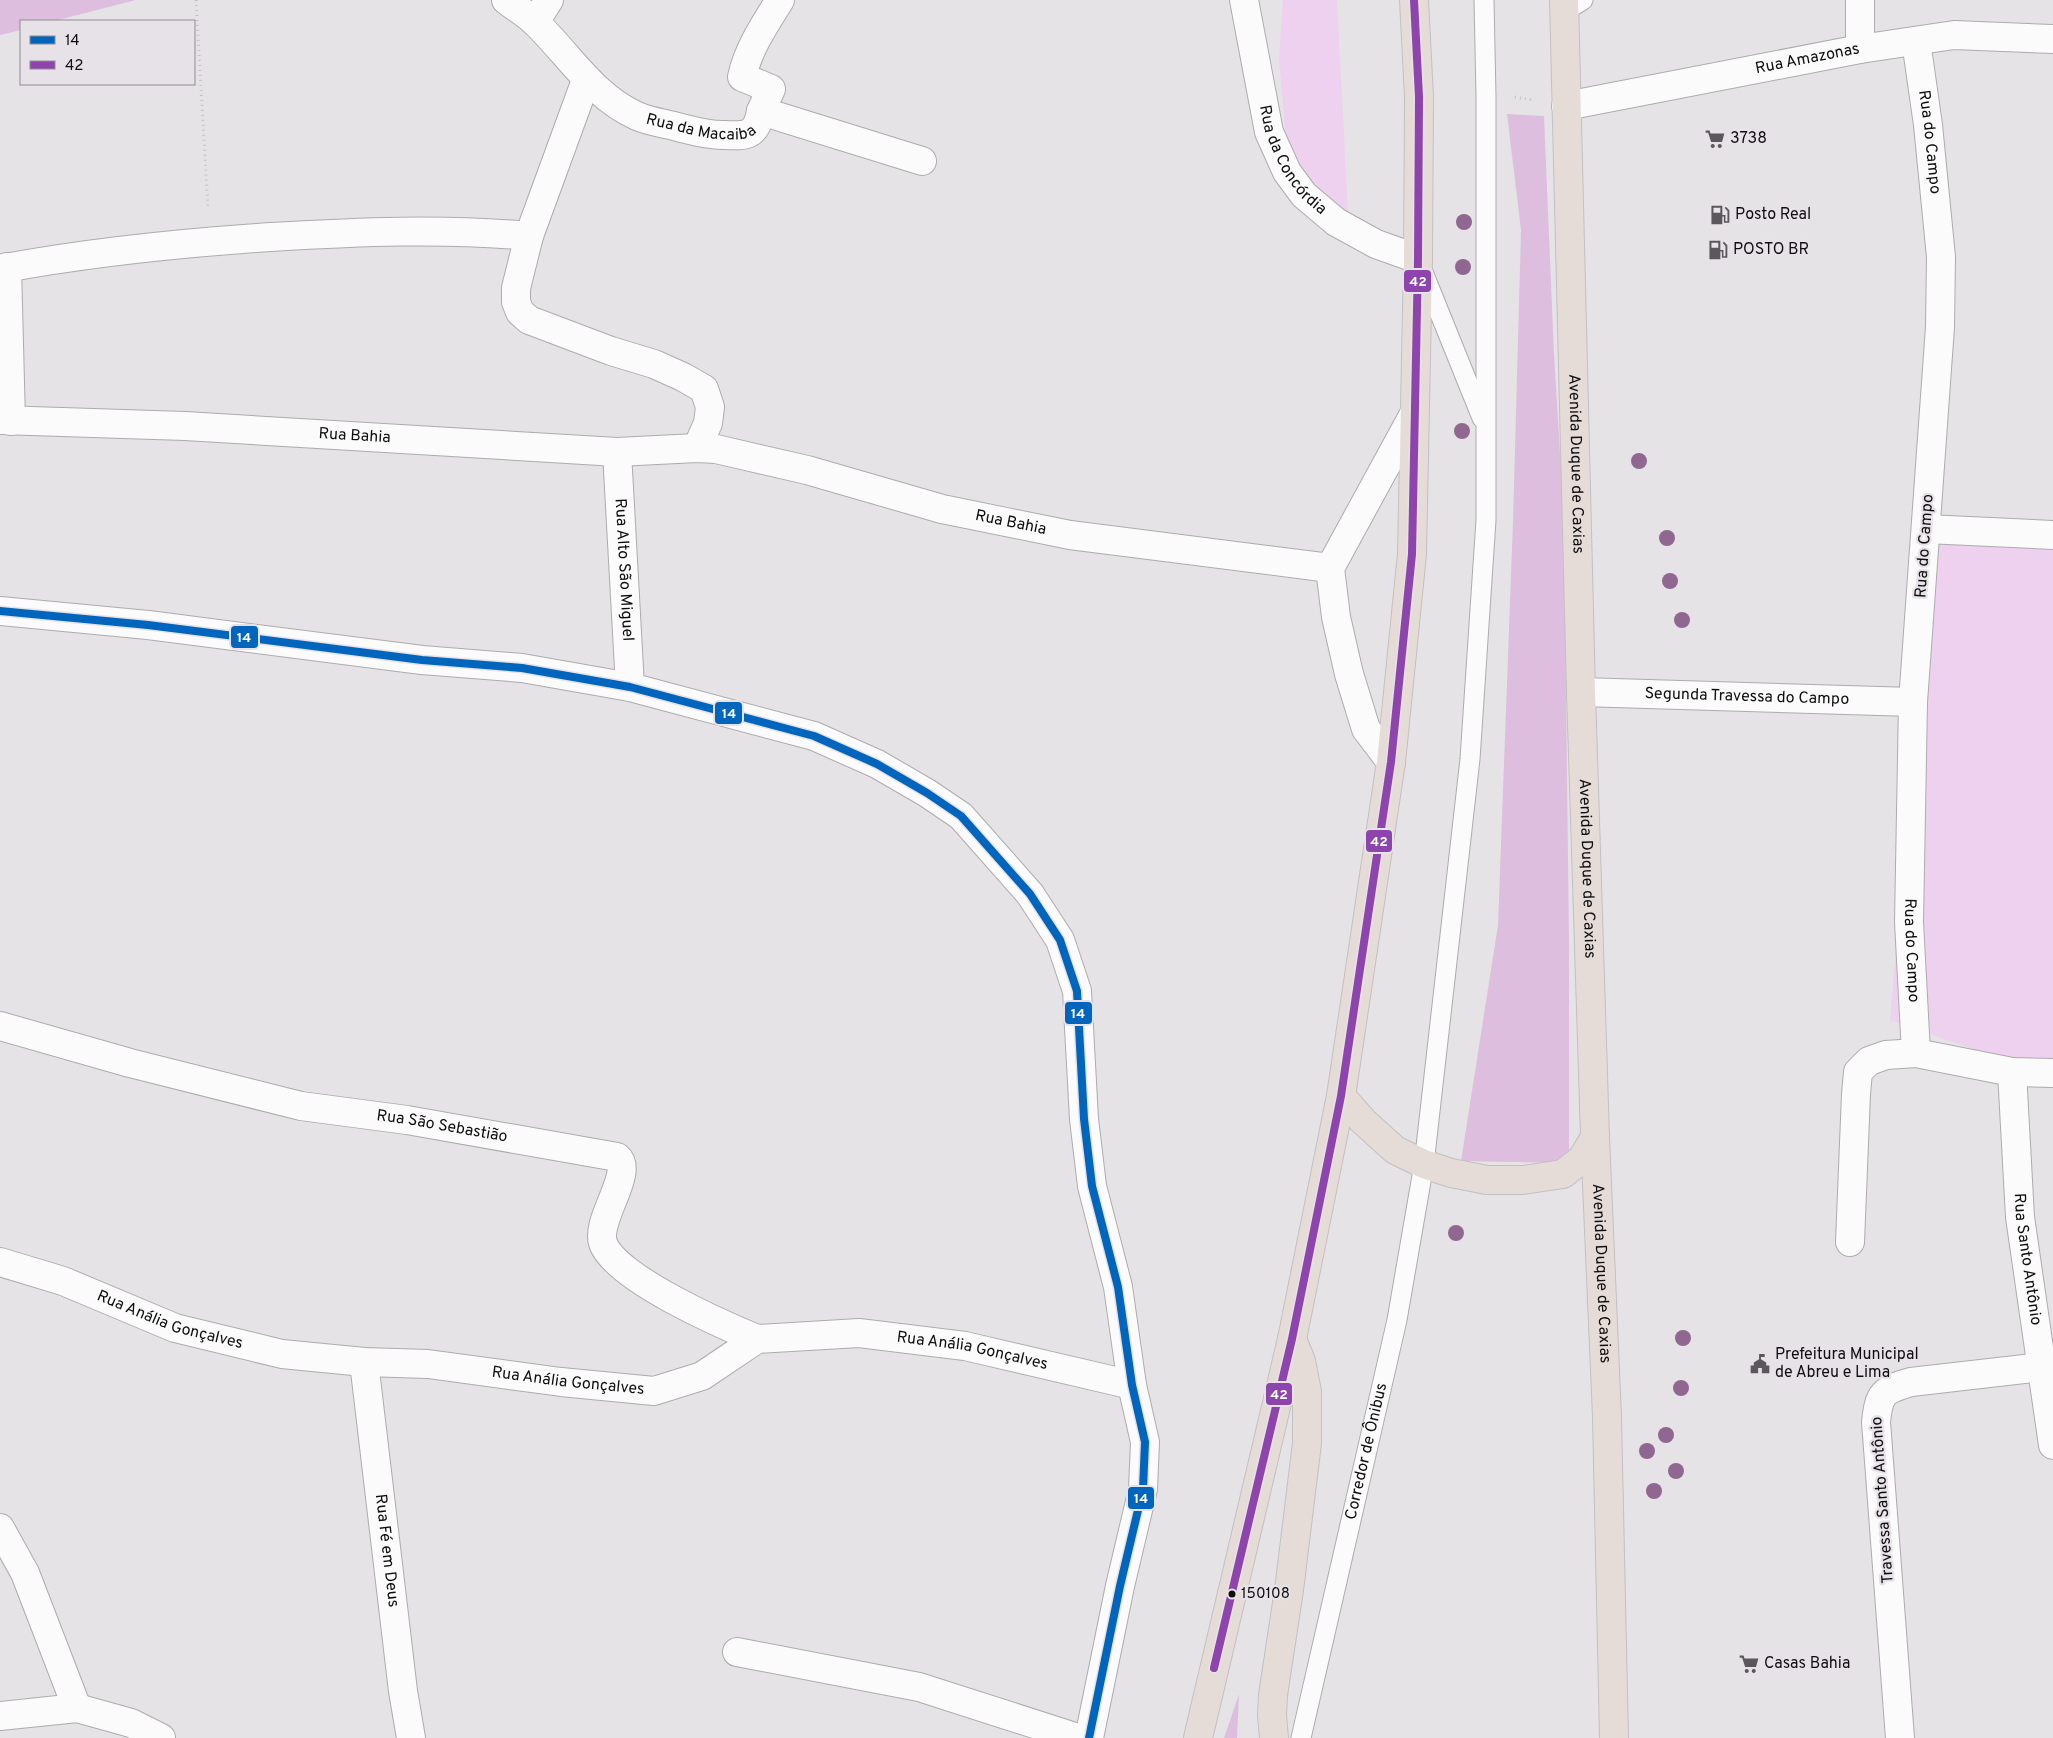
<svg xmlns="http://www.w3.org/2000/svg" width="2053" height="1738" font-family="Overpass,sans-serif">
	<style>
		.green { fill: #edd1ee }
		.forest { fill: #debedf }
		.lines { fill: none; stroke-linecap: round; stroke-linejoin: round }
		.lane-casing { stroke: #aeabae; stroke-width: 21 }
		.street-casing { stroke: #aeabae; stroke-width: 30 }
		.highway-casing { stroke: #c1c0c2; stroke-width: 30 }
		.path { stroke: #c4c3c4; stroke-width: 3; stroke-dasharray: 1 4; stroke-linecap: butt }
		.lane { stroke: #fbfbfb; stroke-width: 19 }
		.street { stroke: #fbfbfb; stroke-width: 28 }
		.highway { stroke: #e5dcd8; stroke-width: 28 }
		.bus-1-casing { stroke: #e7e2e7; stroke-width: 11 }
		.bus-2-casing { stroke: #e7e2e7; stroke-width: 11 }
		.bus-1 { stroke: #0065bd; stroke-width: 8 }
		.bus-2 { stroke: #8e44ad; stroke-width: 8 }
		.tree { fill: #8f6791 }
		.bus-dot { fill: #0e0d0f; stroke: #e7e2e7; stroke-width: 2 }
		.labels { text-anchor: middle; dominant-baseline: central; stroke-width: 4.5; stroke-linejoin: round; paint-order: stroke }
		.bus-label { font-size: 15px; fill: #0e0d0f; stroke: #e7e2e7; text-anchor: start }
		.street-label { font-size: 16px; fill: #0e0d0f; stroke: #e7e2e7 }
		.poi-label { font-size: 16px; fill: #0e0d0f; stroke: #e7e2e7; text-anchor: start }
		.line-badge { stroke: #e7e2e7; stroke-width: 2 }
		.badge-label { font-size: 14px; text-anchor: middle; font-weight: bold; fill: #fff }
	</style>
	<rect width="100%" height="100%" fill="#e6e3e6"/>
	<!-- green -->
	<path class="green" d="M1283,0H1337L1348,214L1291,199L1279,59Z
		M1932,517L2053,522V1065L2015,1064L1890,1020Z"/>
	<!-- forest -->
	<path class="forest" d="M0,0H136L54,21H21V30L0,35Z
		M1507,114L1544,116L1554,354L1564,518L1569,942V1163L1461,1161L1498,925L1513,521L1521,230Z
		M1239,1694L1237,1738H1224Z"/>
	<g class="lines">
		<defs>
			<g id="lane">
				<path d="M1565,11L1583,0"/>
				<path d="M1421,267L1482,418"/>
				<path id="s1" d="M1301,1738L1397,1320L1424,1164L1470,759L1486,520V97L1484,0"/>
			</g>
			<g id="street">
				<path id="s2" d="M506,0C516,8 527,14 536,23C569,55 594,97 637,116C648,121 662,123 674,126C690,130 705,135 723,135C746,136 756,137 761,111L922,161"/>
				<path id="s3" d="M1244,0L1269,132L1287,172L1304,195L1336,222L1376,244L1418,259"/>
				<path d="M1860,0V49"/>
				<path d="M535,22L549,0"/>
				<path id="s4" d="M1916,41L1928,125L1941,257L1940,327L1913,702L1909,922L1916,1053"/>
				<path d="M586,80L529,236L516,288V302L520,312L529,320L611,351L654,364L683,377L704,389L710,407L708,423L697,448"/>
				<path id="s5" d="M1566,106L1860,49L1954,35L2053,39"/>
				<path d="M761,111L771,89L742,77C748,49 765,24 780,0"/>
				<path d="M7,267L11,421"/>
				<path d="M0,269C90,252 181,243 271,237C357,232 443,228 529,236"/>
				<path id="s6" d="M0,420L185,426L617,452L697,448L716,449L807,470L942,509L1070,535L1330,568"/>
				<path id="s7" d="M617,452L630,687"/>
				<path d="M1926,529L2053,535"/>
				<path d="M0,611L148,625L422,660L522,668L630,687L814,736L877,764L927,793L961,816L1030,894L1060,940L1077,991L1084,1119L1092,1186L1118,1287L1132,1385L1145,1442L1143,1489L1120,1586L1089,1738"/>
				<path id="s8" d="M1581,692L1913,702"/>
				<path d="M1391,762L1366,729L1349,674L1336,617L1330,568L1414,414"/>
				<path id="s9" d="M0,1026L130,1063L301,1106L407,1120L617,1157C635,1172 595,1220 603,1243C615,1278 723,1325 757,1339"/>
				<path id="s10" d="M2012,1072L2020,1217L2053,1445"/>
				<path d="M1850,1242L1856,1094L1858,1072L1869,1061L1886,1055L1916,1053L2012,1072L2053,1073"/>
				<path id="s11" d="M0,1262L63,1281L175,1328L282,1354L364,1362L428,1364L561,1382L654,1391L702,1376L757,1339L859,1333L965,1346L1132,1385"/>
				<path id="s12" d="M364,1362L403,1691L411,1738"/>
				<path d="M0,1528L25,1573L77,1708"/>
				<path d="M737,1652L919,1687L1078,1738"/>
				<path d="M0,1716L77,1708L131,1723L161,1738"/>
				<path d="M1900,1738L1876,1422C1879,1393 1883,1390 1911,1382L2041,1367"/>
			</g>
			<g id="highway">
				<path id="s13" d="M1564,0L1581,692L1595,1137L1607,1417L1614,1738"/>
				<path d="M1341,1096L1363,1121L1395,1150L1424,1164L1451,1173L1487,1180H1523L1563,1174L1582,1159L1595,1137"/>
				<path d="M1198,1738L1292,1339L1341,1096L1391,762L1412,554L1418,259L1419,97L1414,0"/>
				<path d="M1274,1738L1272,1715L1273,1695L1289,1590L1307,1443V1392L1301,1361L1292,1339"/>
			</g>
		</defs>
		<!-- lane casing -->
		<use href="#lane" class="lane-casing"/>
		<!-- street casing -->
		<use href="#street" class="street-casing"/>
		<!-- highway casing -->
		<use href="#highway" class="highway-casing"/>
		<!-- path -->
		<path class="path" d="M196,0L208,209
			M1515,97L1533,100"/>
		<!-- lane -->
		<use href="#lane" class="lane"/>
		<!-- street -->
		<use href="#street" class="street"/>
		<!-- highway -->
		<use href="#highway" class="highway"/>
		<defs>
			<path id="bus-1" d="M0,611L148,625L422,660L522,668L630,687L814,736L877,764L927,793L961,816L1030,894L1060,940L1077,991L1084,1119L1092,1186L1118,1287L1132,1385L1145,1442L1143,1489L1120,1586L1089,1738"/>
			<path id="bus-2" d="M1214,1668L1292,1339L1341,1096L1391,762L1412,554L1418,259L1419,97L1414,0"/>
		</defs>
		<!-- bus-1 casing -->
		<use href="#bus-1" class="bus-1-casing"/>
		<!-- bus-2 casing -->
		<use href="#bus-2" class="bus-2-casing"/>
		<!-- bus-1 -->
		<use href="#bus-1" class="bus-1"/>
		<!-- bus-2 -->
		<use href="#bus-2" class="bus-2"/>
	</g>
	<!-- trees -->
	<g class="tree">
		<circle cx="1464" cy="222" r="8"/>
		<circle cx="1463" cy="267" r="8"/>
		<circle cx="1462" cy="431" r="8"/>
		<circle cx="1639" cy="461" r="8"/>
		<circle cx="1667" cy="538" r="8"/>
		<circle cx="1670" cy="581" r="8"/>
		<circle cx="1682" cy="620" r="8"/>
		<circle cx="1456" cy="1233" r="8"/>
		<circle cx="1683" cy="1338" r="8"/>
		<circle cx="1681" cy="1388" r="8"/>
		<circle cx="1666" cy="1435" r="8"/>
		<circle cx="1647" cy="1451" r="8"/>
		<circle cx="1676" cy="1471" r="8"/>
		<circle cx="1654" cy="1491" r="8"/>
	</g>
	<!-- icons -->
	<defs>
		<symbol id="supermarket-bare" viewBox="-9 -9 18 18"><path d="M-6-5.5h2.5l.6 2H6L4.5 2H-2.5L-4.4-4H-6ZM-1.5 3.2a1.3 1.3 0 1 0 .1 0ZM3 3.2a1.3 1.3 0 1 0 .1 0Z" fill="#5a585a" stroke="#e7e2e7" stroke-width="2.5" paint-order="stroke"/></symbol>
		<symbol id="fuel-bare" viewBox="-9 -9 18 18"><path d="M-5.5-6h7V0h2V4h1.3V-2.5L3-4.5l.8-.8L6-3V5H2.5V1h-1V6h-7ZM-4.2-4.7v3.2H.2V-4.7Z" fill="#5a585a" stroke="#e7e2e7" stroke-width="2.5" paint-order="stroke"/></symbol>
		<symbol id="civic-bare" viewBox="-9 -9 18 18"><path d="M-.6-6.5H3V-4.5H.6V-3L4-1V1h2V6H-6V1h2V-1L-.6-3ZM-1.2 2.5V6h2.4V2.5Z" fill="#5a585a" stroke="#e7e2e7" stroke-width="2.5" paint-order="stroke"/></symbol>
	</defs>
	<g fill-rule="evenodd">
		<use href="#supermarket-bare" x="1701" y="125" width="28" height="28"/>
		<use href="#fuel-bare" x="1706" y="201" width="28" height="28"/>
		<use href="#fuel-bare" x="1704" y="236" width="28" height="28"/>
		<use href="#civic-bare" x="1746" y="1350" width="28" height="28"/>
		<use href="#supermarket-bare" x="1735" y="1650" width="28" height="28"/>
	</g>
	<!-- markers -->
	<circle class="bus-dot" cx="1232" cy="1594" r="4.5"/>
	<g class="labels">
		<!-- bus labels -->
		<g class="bus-label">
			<text x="1241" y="1594">150108</text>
		</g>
		<!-- street labels -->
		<g class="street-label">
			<text stroke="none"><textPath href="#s5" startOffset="246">Rua Amazonas</textPath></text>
			<text stroke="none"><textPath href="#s2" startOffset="242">Rua da Macaiba</textPath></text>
			<text stroke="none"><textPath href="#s4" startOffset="102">Rua do Campo</textPath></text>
			<text stroke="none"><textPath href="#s3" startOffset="170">Rua da Concórdia</textPath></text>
			<text stroke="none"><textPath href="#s6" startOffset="355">Rua Bahia</textPath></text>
			<text stroke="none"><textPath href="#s13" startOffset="464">Avenida Duque de Caxias</textPath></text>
			<text stroke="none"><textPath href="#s6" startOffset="1021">Rua Bahia</textPath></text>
			<text transform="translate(1925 546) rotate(-86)">Rua do Campo</text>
			<text stroke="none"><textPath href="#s7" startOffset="118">Rua Alto São Miguel</textPath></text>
			<text stroke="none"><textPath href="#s8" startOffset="166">Segunda Travessa do Campo</textPath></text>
			<text stroke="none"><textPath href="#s13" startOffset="869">Avenida Duque de Caxias</textPath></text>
			<text stroke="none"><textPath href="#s4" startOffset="912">Rua do Campo</textPath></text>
			<text stroke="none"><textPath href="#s9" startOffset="454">Rua São Sebastião</textPath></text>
			<text stroke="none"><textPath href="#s10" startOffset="188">Rua Santo Antônio</textPath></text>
			<text stroke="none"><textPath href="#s13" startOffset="1274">Avenida Duque de Caxias</textPath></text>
			<text stroke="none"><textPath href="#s11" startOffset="180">Rua Anália Gonçalves</textPath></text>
			<text stroke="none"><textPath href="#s11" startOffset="1005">Rua Anália Gonçalves</textPath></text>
			<text stroke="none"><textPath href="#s11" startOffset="585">Rua Anália Gonçalves</textPath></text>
			<text stroke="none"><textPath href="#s1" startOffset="294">Corredor de Ônibus</textPath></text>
			<text transform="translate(1883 1500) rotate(-94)">Travessa Santo Antônio</text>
			<text stroke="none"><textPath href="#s12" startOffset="190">Rua Fé em Deus</textPath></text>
		</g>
		<!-- poi labels -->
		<g class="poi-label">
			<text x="1730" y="139">3738</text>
			<text x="1735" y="215">Posto Real</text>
			<text x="1733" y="250">POSTO BR</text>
			<text x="1775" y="1355">Prefeitura Municipal<tspan x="1775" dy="18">de Abreu e Lima</tspan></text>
			<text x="1764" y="1664">Casas Bahia</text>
		</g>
	</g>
	<g class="line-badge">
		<rect x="1403" y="269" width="29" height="24" rx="5" fill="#8e44ad"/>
		<rect x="230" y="625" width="29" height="24" rx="5" fill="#0065bd"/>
		<rect x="714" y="701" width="29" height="24" rx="5" fill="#0065bd"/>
		<rect x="1365" y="829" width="28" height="24" rx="5" fill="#8e44ad"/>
		<rect x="1064" y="1001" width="29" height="24" rx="5" fill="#0065bd"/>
		<rect x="1265" y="1382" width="28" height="24" rx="5" fill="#8e44ad"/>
		<rect x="1127" y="1486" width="28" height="24" rx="5" fill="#0065bd"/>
	</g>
	<g class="badge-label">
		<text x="1418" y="286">42</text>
		<text x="244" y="642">14</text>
		<text x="729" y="718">14</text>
		<text x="1379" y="846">42</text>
		<text x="1078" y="1018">14</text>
		<text x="1279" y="1399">42</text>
		<text x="1141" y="1503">14</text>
	</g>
	<!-- legend -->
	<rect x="20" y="20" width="175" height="65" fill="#e7e2e7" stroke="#908d91"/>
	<rect x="30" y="36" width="25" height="8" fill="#0065bd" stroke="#908d91"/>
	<text x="65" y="45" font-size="15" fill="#0e0d0f">14</text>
	<rect x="30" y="61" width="25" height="8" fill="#8e44ad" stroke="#908d91"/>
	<text x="65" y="70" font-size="15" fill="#0e0d0f">42</text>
</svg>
